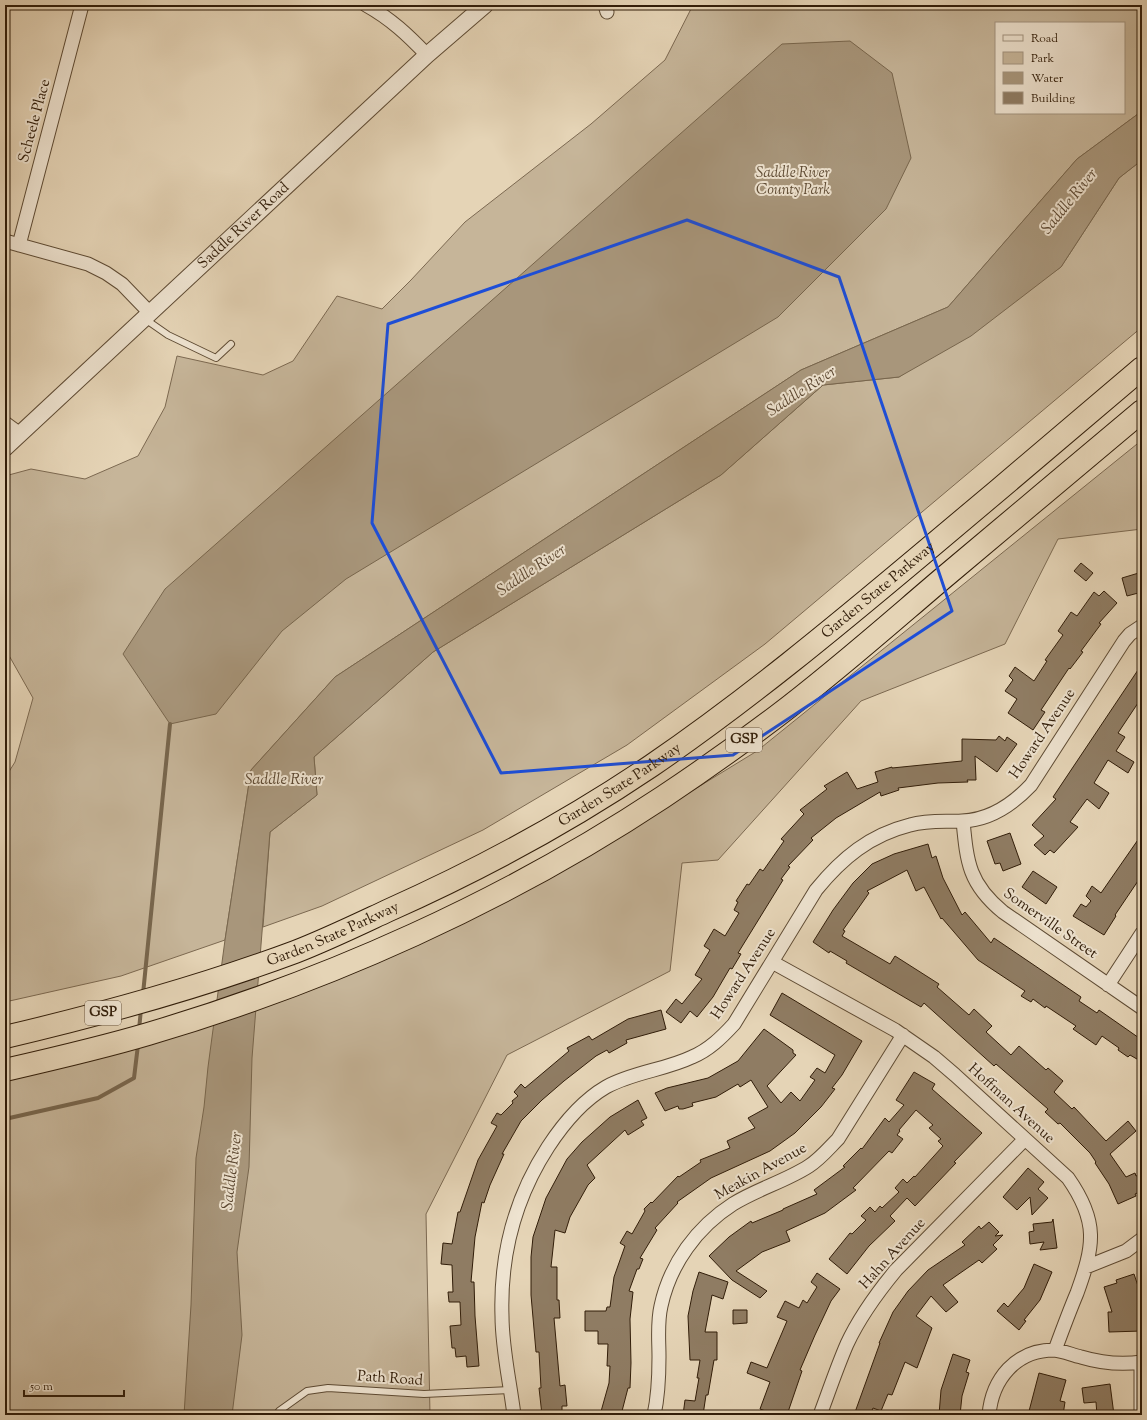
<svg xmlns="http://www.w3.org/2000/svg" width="1147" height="1420" font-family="'Sorts Mill Goudy',serif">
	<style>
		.green { fill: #c6b599; stroke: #7c6951; fill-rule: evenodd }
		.water { fill: #a8967b; stroke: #78664d }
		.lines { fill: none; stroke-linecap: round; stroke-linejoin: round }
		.stream { stroke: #78664d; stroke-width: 4 }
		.building { fill: #8f7c63; stroke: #311d09 }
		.service-casing { stroke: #5e4b34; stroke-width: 8 }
		.minor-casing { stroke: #5e4b34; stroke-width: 15 }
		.tertiary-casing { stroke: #5e4b34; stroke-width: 18 }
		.motorway-casing { stroke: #311d09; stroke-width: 24 }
		.service { stroke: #eee3d0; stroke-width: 6 }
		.minor { stroke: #eee3d0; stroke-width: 13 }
		.tertiary { stroke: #eee3d0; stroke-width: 16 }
		.motorway { stroke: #e5d4b6; stroke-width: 22 }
		.marked { fill: none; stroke: #1d4ed8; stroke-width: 3; stroke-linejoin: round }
		.labels { text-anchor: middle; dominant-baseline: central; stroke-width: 4; stroke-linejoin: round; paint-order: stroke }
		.shield { fill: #eee3d0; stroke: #6a5845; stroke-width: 1 }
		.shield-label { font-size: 14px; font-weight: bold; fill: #311d09 }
		.street-label { font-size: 15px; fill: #311d09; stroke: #eee3d0 }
		.park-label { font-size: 15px; font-style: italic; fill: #5e4b34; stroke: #eee3d0 }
		.water-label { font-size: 16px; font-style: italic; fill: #5b4731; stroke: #eee3d0 }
	</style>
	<rect width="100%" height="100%" fill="#e5d4b6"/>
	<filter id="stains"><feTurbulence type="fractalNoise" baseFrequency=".005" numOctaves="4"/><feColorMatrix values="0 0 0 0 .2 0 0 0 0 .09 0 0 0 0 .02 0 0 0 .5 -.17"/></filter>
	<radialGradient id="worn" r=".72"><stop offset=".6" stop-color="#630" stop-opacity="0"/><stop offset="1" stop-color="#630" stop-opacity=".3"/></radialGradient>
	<!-- green -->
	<path class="green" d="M693,5H1142V111L1077,159L948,307L801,370L335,677L251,770L225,940L121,976L5,1002V778L15,762L33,698L7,652L5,651V476L31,469L85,479L138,456L165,407L177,356L263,375L293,361L337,296L382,309L411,280L465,222L591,124L665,60ZM996,23H1124V113H996Z
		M1142,160V327L765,644L627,745L483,830L322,906L263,927L270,832L317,795L314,757L433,652L721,475L823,385L899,377L1061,267L1119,178Z
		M1142,440V529L1058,539L1005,644L861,701L718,860L682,863L670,971L507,1055L426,1214L430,1415H5V1073L159,1042L654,814L757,751Z"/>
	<!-- water -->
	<path class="water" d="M850,41L892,73L911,158L886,209L778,317L346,579L282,631L216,714L170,724L123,654L165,589L782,44Z
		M1142,111V160L1119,178L1061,267L971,336L899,377L823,385L721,475L433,652L314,757L317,795L270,832L252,1058L249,1167L237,1252L242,1335L232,1415H184L191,1305L196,1158L204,1107L208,1067L225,940L251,770L335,677L801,370L948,307L1077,159Z"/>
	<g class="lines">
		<!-- stream -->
		<path class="stream" d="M143,994L170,724
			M139,1030L141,1009
			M5,1119L98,1098L134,1078L138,1045"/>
	</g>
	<!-- building -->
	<path class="building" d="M1081,563L1093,573L1086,581L1074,571Z
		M1142,572V592L1127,596L1122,578Z
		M1104,591L1117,603L1099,623L1101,624L1081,651L1083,652L1070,669L1069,668L1041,710L1045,712L1033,730L1008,713L1017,699L1005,691L1013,680L1009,676L1015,667L1034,681L1047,661L1045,660L1063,635L1058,631L1071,612L1077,616L1094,592L1099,596Z
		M1142,664V697L1118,733L1125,737L1116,751L1134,762L1128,773L1108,760L1094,783L1109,793L1099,809L1087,799L1070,822L1078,827L1054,853L1050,850L1045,855L1034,845L1044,836L1032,825L1056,799L1053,797Z
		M999,736L1005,741L1007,737L1017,744L997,772L975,756L976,780H967L968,782L938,783L898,788L899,790L881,796L880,792L836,818L811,838L813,840L788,866L790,867L781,879L783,880L738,953L741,954L732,969L730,968L713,997L697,1017L690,1011L681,1023L666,1012L676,999L682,1004L702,979L695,975L710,950L704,946L714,929L725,936L739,913L734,910L738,902L736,901L747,884L749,885L760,869L763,871L784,841L781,839L804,814L800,810L827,789L824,786L847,772L857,789L878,782L875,772L892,767V768L962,761V739L996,740Z
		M1010,833L1021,864L1003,871L1000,863L995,864L987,841Z
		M1142,834V875L1115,915L1116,916L1104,935L1073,916L1081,904L1086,907L1091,901L1086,896L1092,886L1101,893Z
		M928,844L932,858L936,856L943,878L962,915L965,912L991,943L994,938L1081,997L1079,1001L1097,1013L1099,1010L1142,1040V1062L1130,1055L1128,1057L1118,1050L1119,1048L1102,1036L1096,1045L1073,1029L1076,1026L1046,1006L1045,1008L1033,999L1031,1002L1021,996L1025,991L978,960L942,918L941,919L924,887L916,891L907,870L867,891L869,893L843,930L845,931L842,936L890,964L895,956L939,984L937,987L969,1015L974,1009L992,1026L986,1032L1011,1055L1019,1046L1046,1070L1048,1068L1063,1081L1054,1092L1072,1109L1074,1107L1106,1141L1128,1121L1136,1131L1110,1154L1126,1177L1135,1173L1136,1176L1142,1174V1191L1135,1194L1136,1196L1118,1204L1109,1184L1095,1163L1096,1162L1090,1153L1060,1123L1058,1124L1045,1112L1048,1109L996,1064L994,1066L924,1003L921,1007L846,963L847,961L830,951L829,953L813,942L833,910L853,883L872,864L894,854Z
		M1033,871L1057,887L1046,904L1022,887Z
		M782,993L862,1041L842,1075L832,1088L835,1089L821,1107L795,1133L770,1151L711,1178L677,1202L678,1203L655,1228L657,1230L640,1258L643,1259L639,1269H637L629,1291L633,1292L630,1319L631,1363L630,1388H628L621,1415H600L609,1383L610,1366H607L608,1344H598V1331H585V1311H606L607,1307H610L614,1277L625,1246L620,1243L627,1231L632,1234L645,1211L644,1209L651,1202L652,1203L678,1176L679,1177L701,1162L700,1160L730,1148L727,1141L755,1128L748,1118L768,1107L751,1080L740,1087L738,1084L716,1097L692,1103L693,1106L683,1109H679L678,1106L665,1111L655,1093L667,1088L708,1078L738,1061L764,1029L793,1050V1053L796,1055L767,1086L781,1103L791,1092L800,1101L815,1080L810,1077L817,1068L825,1073L835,1055L770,1015Z
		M661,1010L666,1029L626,1040L627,1043L609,1053L607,1050L596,1056L564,1081L542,1100L521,1121L502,1154H504L490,1185L484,1203L482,1202L475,1237L471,1282H474L475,1316L479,1366L467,1367L466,1356L456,1357L455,1348H452L450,1326L461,1325L460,1302H449L448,1292H453L452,1265L441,1264L443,1243L452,1244L458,1212H460L478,1160L497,1126L491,1123L497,1113L501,1115L513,1103L512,1101L518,1096L514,1092L521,1084L525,1088L569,1051L567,1048L589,1036L592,1040L628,1019Z
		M914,1072L935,1084L932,1089L982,1133L954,1162L956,1163L915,1206L907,1198L890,1216L895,1221L869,1246L847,1274L829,1259L850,1233L852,1234L866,1220L861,1216L870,1207L875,1212L880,1206L882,1208L899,1192L895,1188L903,1179L907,1183L914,1176L915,1177L943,1146L938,1141L941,1139L929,1128L933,1125L916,1110L899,1130L900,1131L897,1135L903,1139L892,1153L889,1151L853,1188L856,1190L825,1213L786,1231L790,1241L762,1252L736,1271L767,1291L760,1298L732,1280L709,1256L729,1237L751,1221L752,1223L783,1210V1209L817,1194L814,1190L845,1167L843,1166L861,1148L862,1149L885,1118L889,1122L904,1105L896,1100Z
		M638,1100L647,1118L641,1121L644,1125L628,1135L625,1130L587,1165L595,1178L588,1185L570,1217L565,1233L555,1230L551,1267H557V1300H559L560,1318H554L560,1386L565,1385L567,1406H562V1414L542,1415L539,1388H541L539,1352H536L531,1295V1257L533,1237L546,1198L567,1159L582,1142L610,1117Z
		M1028,1168L1044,1182L1038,1189L1048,1198L1032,1215L1030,1197L1017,1210L1003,1197Z
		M1053,1219L1057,1248L1040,1250L1044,1242L1030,1244L1029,1232L1034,1231L1033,1224L1052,1222Z
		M989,1222L999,1232L995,1236L1003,1235L993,1245L997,1249L982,1263L979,1260L943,1285L958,1302L946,1312L931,1296L916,1316L932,1328L917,1368L905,1362L892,1395L888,1394L881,1411L873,1408L870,1415H854L880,1343H879L893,1312L908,1291L928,1270L965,1245L962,1242L979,1226L981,1229Z
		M1034,1264L1052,1272L1040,1300L1024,1320L1026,1321L1019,1330L997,1311L1004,1303L1008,1307L1024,1288Z
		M699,1272L728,1282L723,1299L712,1295L705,1332H717V1360H714L708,1395H706L703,1415H683L685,1400L695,1401L699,1378H697L700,1360H690L688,1316L693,1291Z
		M817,1273L840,1289L831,1301L815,1335L800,1370L802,1371L787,1415H767L768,1412L760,1409L770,1382L747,1373L751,1362L767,1368L787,1321L777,1317L785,1301L799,1308L803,1300L807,1303L817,1287L811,1282Z
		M1134,1274L1139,1289L1142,1288V1331L1109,1332L1108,1312H1112L1104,1287L1117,1283L1116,1280Z
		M733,1310H747V1323L733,1324Z
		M953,1354L970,1360L966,1372L969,1373L962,1396L960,1415H939L941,1390Z
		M1039,1373L1066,1380L1060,1401L1065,1402L1063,1415L1042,1412V1415H1028Z
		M1110,1384L1114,1415H1097L1096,1402L1084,1403L1082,1388Z"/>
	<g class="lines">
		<defs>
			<path id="service" d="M145,319L168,335L216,358L231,344
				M277,1415L279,1411L307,1391L328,1388L424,1394L511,1390"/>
			<path id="minor" d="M366,5C391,19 408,35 427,55
				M605,5L607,12
				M5,241L88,264L106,273L122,284L150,313
				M19,245L82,5
				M5,423L20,434
				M963,821C967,863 969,884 1003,912L1142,1008
				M772,962L895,1030L934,1057L955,1075L1068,1178C1099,1222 1094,1246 1077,1293C1069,1312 1062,1331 1055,1350
				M1108,985L1142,933
				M1086,1267L1126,1251L1142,1239
				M1141,1362V1415
				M514,1415C510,1382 502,1349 502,1316C500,1255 515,1198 548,1147C563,1124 582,1101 606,1087C633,1072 665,1070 692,1057C709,1050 722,1037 734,1024L816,890C842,858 870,835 910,825C928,820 944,822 962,821C990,820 1013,804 1031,785L1124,641L1130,634L1142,626
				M654,1415C658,1397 659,1376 659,1357C659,1340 657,1323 661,1306C670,1264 697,1227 733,1204C757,1189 786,1181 809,1166C820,1159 829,1148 838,1139L903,1035
				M820,1415C829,1391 837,1367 847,1344C860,1316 877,1293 896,1270L1025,1139
				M989,1415C992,1379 1016,1350 1054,1350C1064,1351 1072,1355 1081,1357C1101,1363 1121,1365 1142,1362"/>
			<g id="tertiary">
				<path id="s1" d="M5,448L427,55L485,5"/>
			</g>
			<g id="motorway">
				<path id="s2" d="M5,1037C103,1014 201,987 295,952C326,940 357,925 387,911C479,870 568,822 651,766C746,701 834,628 921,555C995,493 1068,431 1142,368"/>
				<path d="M5,1070C53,1059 101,1048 148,1034C328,981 506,901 663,797C702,771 740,744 777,716C834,673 888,625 942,579C1009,523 1075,467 1142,411"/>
			</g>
		</defs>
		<!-- service casing -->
		<use href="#service" class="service-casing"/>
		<!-- minor casing -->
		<use href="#minor" class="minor-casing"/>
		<!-- tertiary casing -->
		<use href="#tertiary" class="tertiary-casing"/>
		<!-- motorway casing -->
		<use href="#motorway" class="motorway-casing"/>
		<!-- service -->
		<use href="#service" class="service"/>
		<!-- minor -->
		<use href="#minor" class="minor"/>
		<!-- tertiary -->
		<use href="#tertiary" class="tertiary"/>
		<!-- motorway -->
		<use href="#motorway" class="motorway"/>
	</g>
	<!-- marked area -->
	<path class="marked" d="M687,220L839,277L952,611L733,755L501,773L372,523L388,324Z"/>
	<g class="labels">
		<!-- shield labels -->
		<g class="shield">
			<rect x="726" y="728" width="36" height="24" rx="3"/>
			<rect x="85" y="1001" width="36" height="24" rx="3"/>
		</g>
		<g class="shield-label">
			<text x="744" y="740">GSP</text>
			<text x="103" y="1013">GSP</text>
		</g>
		<!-- street labels -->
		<g class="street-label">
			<text transform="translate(35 121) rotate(-75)">Scheele Place</text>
			<text stroke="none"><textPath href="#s1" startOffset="326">Saddle River Road</textPath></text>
			<text stroke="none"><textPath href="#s2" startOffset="992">Garden State Parkway</textPath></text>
			<text transform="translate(1043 734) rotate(-56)">Howard Avenue</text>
			<text stroke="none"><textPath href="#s2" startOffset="668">Garden State Parkway</textPath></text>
			<text transform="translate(1050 924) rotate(35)">Somerville Street</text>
			<text stroke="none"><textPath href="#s2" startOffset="344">Garden State Parkway</textPath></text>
			<text transform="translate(744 974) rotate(-57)">Howard Avenue</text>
			<text transform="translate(1011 1104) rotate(42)">Hoffman Avenue</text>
			<text transform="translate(761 1172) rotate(-29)">Meakin Avenue</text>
			<text transform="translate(893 1254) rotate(-48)">Hahn Avenue</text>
			<text transform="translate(390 1379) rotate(4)">Path Road</text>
		</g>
		<!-- park labels -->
		<g class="park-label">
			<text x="793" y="173">Saddle River<tspan x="793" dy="17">County Park</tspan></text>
		</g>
		<!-- water labels -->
		<g class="water-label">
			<text transform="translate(1070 202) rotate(-51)">Saddle River</text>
			<text transform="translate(802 392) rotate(-33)">Saddle River</text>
			<text transform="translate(532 571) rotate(-34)">Saddle River</text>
			<text x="284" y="780">Saddle River</text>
			<text transform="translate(233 1171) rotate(-83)">Saddle River</text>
		</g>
	</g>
	<!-- margin -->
	<rect width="1147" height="1420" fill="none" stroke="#e5d4b6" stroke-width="20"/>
	<rect x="6" y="6" width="1135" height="1408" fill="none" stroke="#311d09" stroke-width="2"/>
	<rect x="10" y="10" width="1127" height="1400" fill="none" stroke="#311d09"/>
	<!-- legend -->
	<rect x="995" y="22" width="130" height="92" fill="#eee3d0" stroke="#a29480"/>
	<rect x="1003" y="35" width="20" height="6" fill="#eee3d0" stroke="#a29480"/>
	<text x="1031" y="42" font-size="12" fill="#311d09">Road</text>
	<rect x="1003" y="52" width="20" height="12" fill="#c6b599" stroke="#a29480"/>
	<text x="1031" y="62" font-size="12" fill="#311d09">Park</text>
	<rect x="1003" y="72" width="20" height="12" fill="#a8967b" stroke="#a29480"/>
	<text x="1031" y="82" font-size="12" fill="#311d09">Water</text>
	<rect x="1003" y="92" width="20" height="12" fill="#8f7c63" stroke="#a29480"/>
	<text x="1031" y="102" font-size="12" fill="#311d09">Building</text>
	<!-- scale -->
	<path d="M24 1390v6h100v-6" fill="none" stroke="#311d09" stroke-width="2"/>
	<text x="30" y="1390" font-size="12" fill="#311d09" stroke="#eee3d0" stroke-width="3" paint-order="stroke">50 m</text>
	<rect width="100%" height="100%" filter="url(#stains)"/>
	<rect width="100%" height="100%" fill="url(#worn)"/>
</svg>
